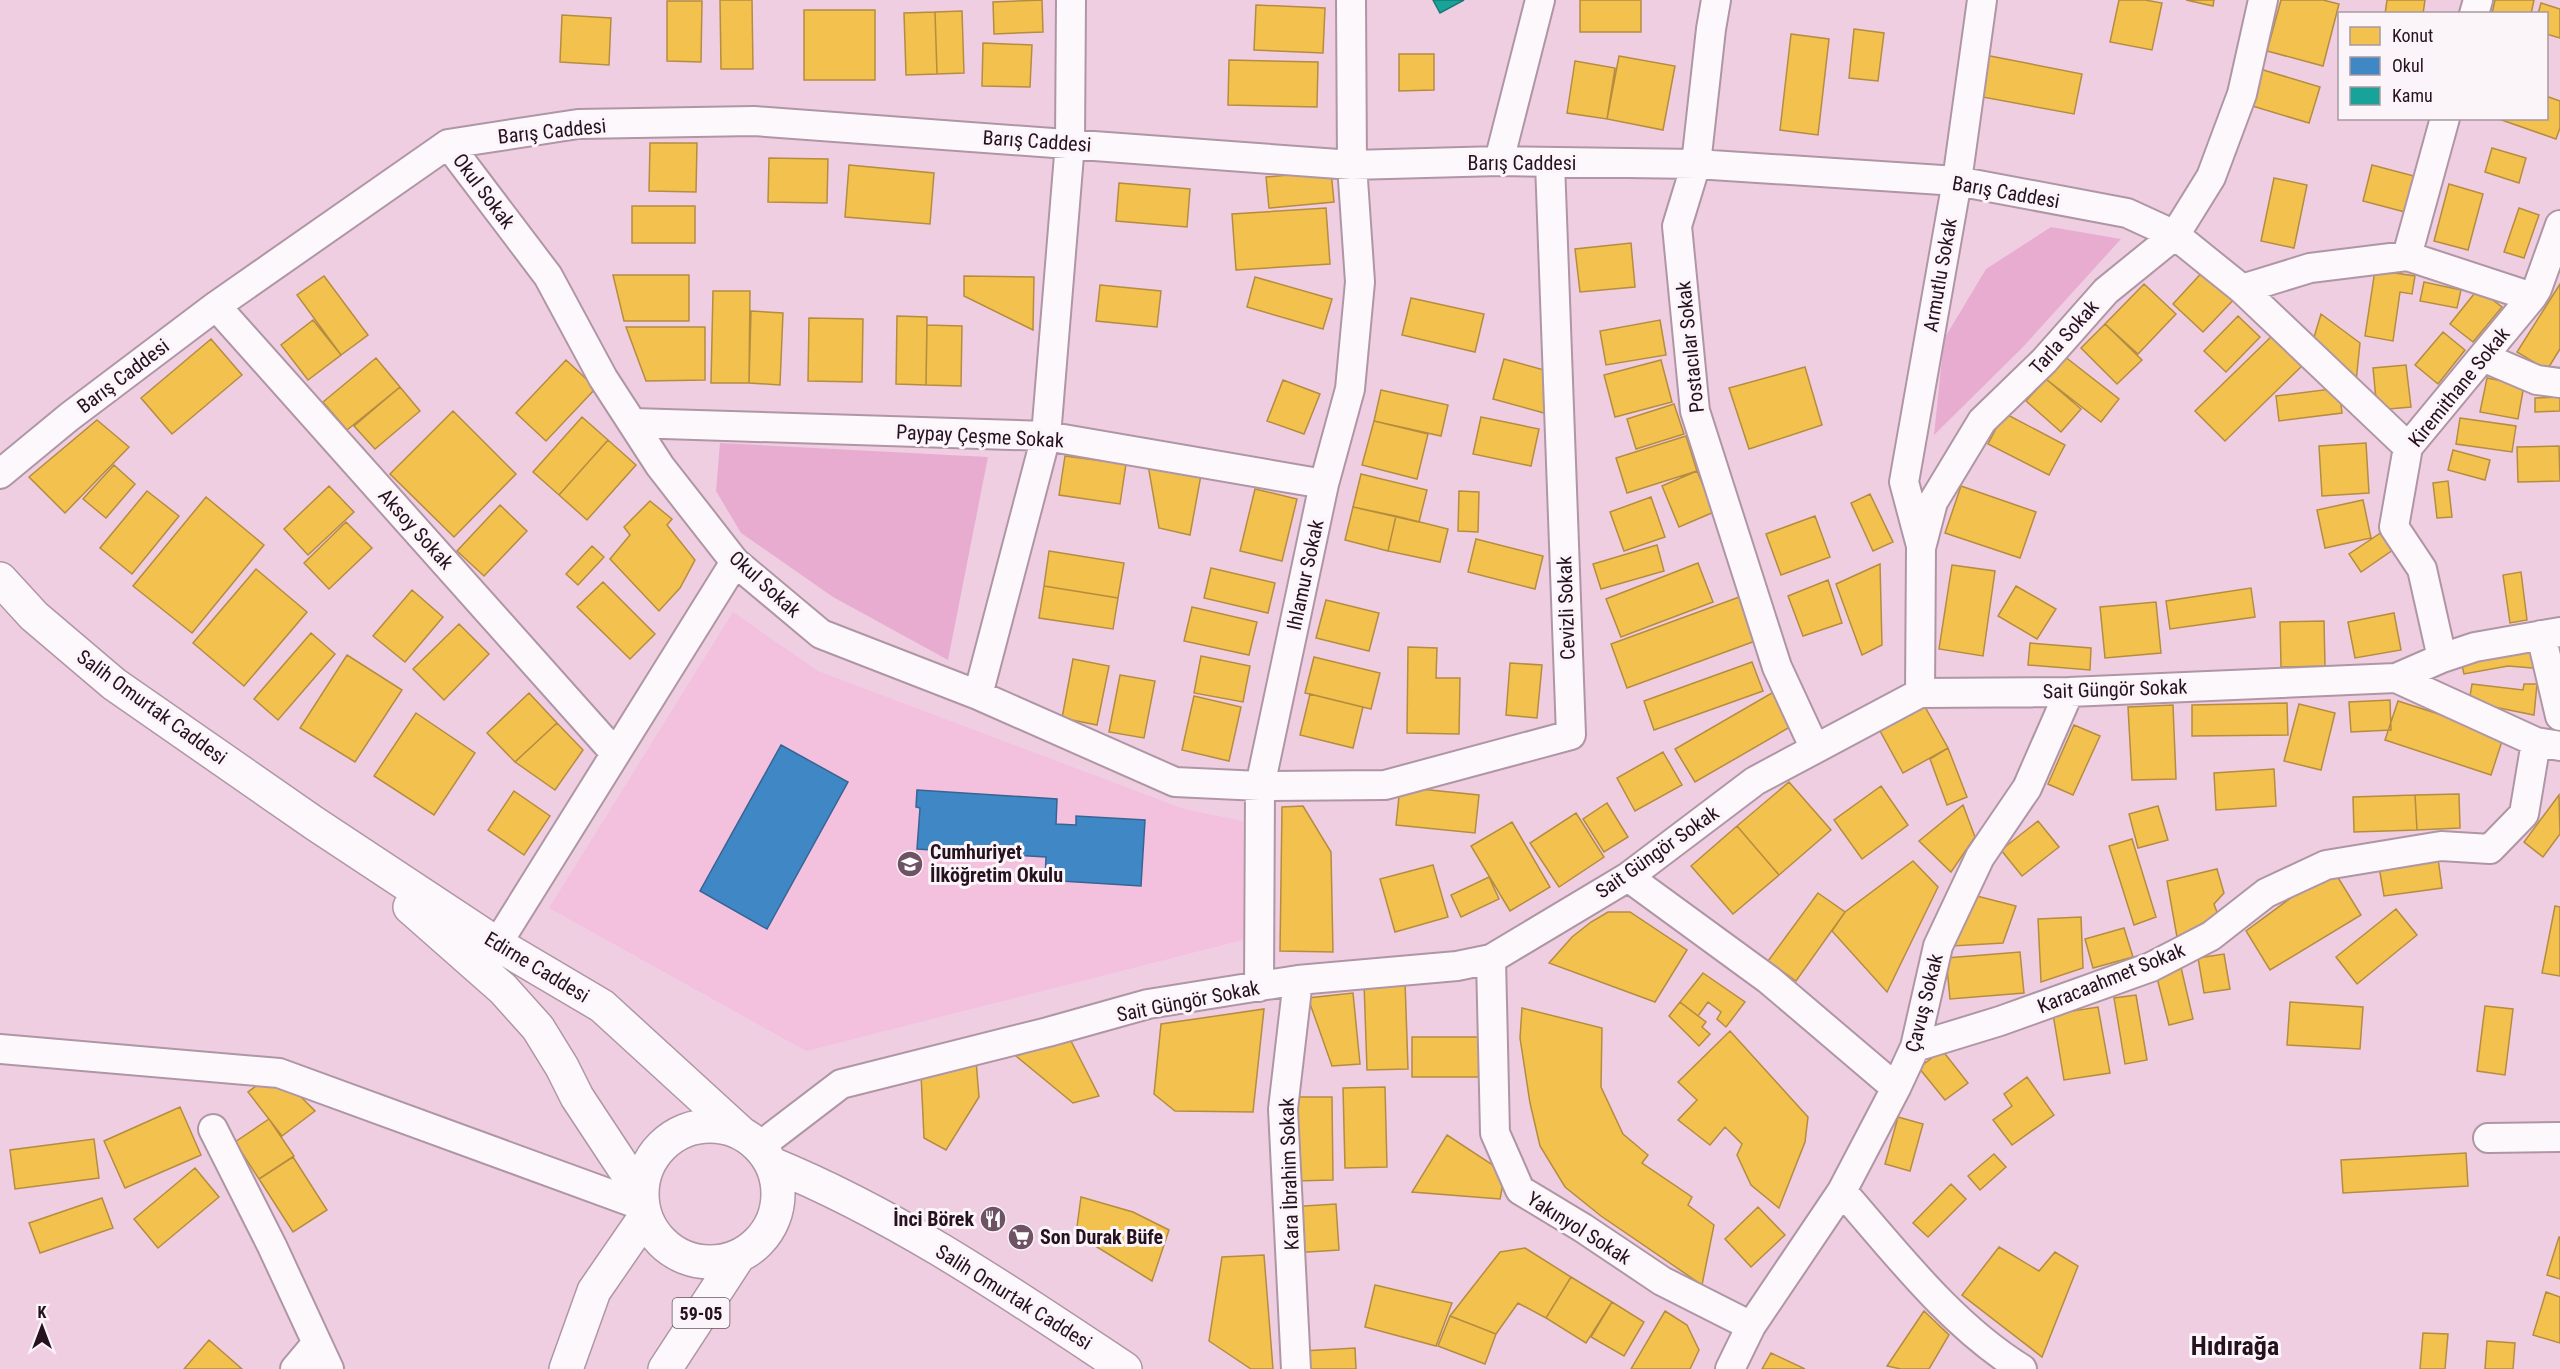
<svg xmlns="http://www.w3.org/2000/svg" width="2560" height="1369" font-family="'Roboto Condensed',sans-serif">
	<style>
		.built { fill: #f3c0de }
		.green { fill: #e8acd0 }
		.homes { fill: #f2c14e; stroke: #b58c40; stroke-width: 1.5 }
		.schools { fill: #3f88c5; stroke: #386493; stroke-width: 1.5 }
		.public { fill: #17a398; stroke: #1c7773; stroke-width: 1.5 }
		.lines { fill: none; stroke-linecap: round; stroke-linejoin: round }
		.street-casing { stroke: #af96a5; stroke-width: 32 }
		.primary-casing { stroke: #af96a5; stroke-width: 36 }
		.street { stroke: #fdf8fb; stroke-width: 28 }
		.primary { stroke: #fdf8fb; stroke-width: 33 }
		.labels { text-anchor: middle; dominant-baseline: central; stroke-width: 6; stroke-linejoin: round; paint-order: stroke }
		.shield { fill: #fbf4f8; stroke: #66555f; stroke-width: 1.5 }
		.shield-label { font-size: 18px; font-weight: bold; fill: #26111e }
		.street-label { font-size: 20px; fill: #26111e; stroke: #fbf4f8 }
		.poi-label { font-size: 20px; font-weight: bold; fill: #26111e; stroke: #fbf4f8; text-anchor: start }
		.district-label { font-size: 26px; font-weight: bold; fill: #26111e; stroke: #fbf4f8 }
	</style>
	<rect width="100%" height="100%" fill="#f0cee2"/>
	<!-- built -->
	<path class="built" d="M733,612L818,671L1184,809L1243,821V940L806,1051L549,908Z"/>
	<!-- green -->
	<path class="green" d="M2051,227L2121,239L2023,347L1934,435L1944,339L1986,269Z
		M720,443L988,457L948,660L833,597L741,533L716,491Z"/>
	<!-- homes -->
	<path class="homes" d="M720,0H752L753,69H721Z
		M1042,0L1043,32L994,34L993,2Z
		M1580,0H1641V32H1580Z
		M2119,0H2145L2162,3L2152,50L2110,42Z
		M2186,0H2214L2213,6Z
		M2281,0H2323L2339,4L2323,66L2267,51Z
		M2387,0H2425L2423,14H2385Z
		M2495,0H2534L2531,14H2492Z
		M667,1H702L701,62L667,61Z
		M2541,3L2560,9V38L2546,34V14H2538Z
		M1256,5L1325,8L1323,53L1254,50Z
		M804,10H875V80H804Z
		M962,11L964,73L937,74L935,12Z
		M935,12L937,74L906,75L904,13Z
		M562,15L611,18L609,65L560,62Z
		M1854,29L1884,33L1878,81L1849,78Z
		M1791,34L1829,39L1818,135L1780,130Z
		M983,43L1032,45L1030,87L982,86Z
		M1399,54H1434V90L1399,91Z
		M1985,55L2082,74L2074,114L1977,96Z
		M1619,56L1675,66L1663,130L1607,119Z
		M1229,60L1318,62L1317,107L1228,105Z
		M1575,61L1615,68L1607,119L1567,113Z
		M2260,69L2320,87L2309,123L2249,105Z
		M2546,96L2560,101V128L2556,139L2496,118H2546Z
		M650,143H697L696,192L649,191Z
		M2492,148L2526,158L2519,183L2485,172Z
		M769,158L828,159L827,203L768,202Z
		M849,165L934,173L930,224L845,217Z
		M2372,165L2414,176L2405,212L2363,201Z
		M1331,171L1334,202L1269,208L1266,177Z
		M2274,178L2307,185L2294,248L2261,241Z
		M1119,183L1190,189L1187,227L1116,221Z
		M2449,184L2483,194L2468,250L2434,241Z
		M632,206H695V243H632Z
		M1326,208L1330,264L1236,270L1232,214Z
		M2519,208L2539,215L2524,258L2504,252Z
		M1631,243L1635,287L1580,292L1575,249Z
		M2207,267L2238,295L2203,332L2173,304Z
		M2375,270L2415,276L2412,294L2400,292L2393,341L2365,336Z
		M613,275H689V321H624Z
		M324,276L368,335L341,355L297,295Z
		M964,276L1034,277L1033,330L964,296Z
		M1255,277L1332,299L1323,329L1247,307Z
		M2424,282L2461,290L2457,308L2420,301Z
		M2144,284L2176,314L2138,354L2105,324Z
		M2560,284V349L2547,370L2517,352Z
		M1100,285L1161,291L1157,327L1096,321Z
		M2478,289L2502,307L2473,342L2450,324Z
		M713,291H750L749,383H711Z
		M1411,298L1484,314L1475,352L1402,335Z
		M751,311L783,313L780,385L749,383Z
		M2321,314L2360,343L2356,382L2309,354Z
		M897,316L927,317L926,385L896,384Z
		M2238,316L2260,337L2226,372L2204,351Z
		M809,318L863,319L862,382L808,381Z
		M313,320L341,355L308,380L281,345Z
		M1660,320L1666,355L1606,365L1600,331Z
		M2105,324L2142,360L2117,384L2081,348Z
		M927,325L962,326L961,386L926,385Z
		M626,327H705V380L646,381Z
		M2276,332L2306,362L2225,441L2195,411Z
		M2443,332L2465,350L2438,384L2415,365Z
		M211,339L242,375L172,434L141,398Z
		M2064,356L2119,399L2101,422L2046,379Z
		M376,358L400,387L347,430L323,402Z
		M1504,359L1555,373L1544,413L1493,399Z
		M566,360L596,388L546,441L516,413Z
		M1661,360L1672,402L1615,417L1604,375Z
		M2406,365L2411,407L2377,410L2373,368Z
		M1805,367L1822,425L1749,449L1729,388Z
		M2487,378L2524,385L2518,419L2480,412Z
		M2046,379L2081,409L2061,432L2026,401Z
		M1283,380L1320,394L1304,434L1267,421Z
		M400,387L420,411L375,449L354,426Z
		M2339,388L2342,413L2279,421L2276,396Z
		M1381,390L1448,405L1441,436L1374,421Z
		M2560,397V411L2535,412V398Z
		M1674,404L1684,434L1636,449L1627,419Z
		M453,411L516,474L454,537L390,474Z
		M2004,413L2065,445L2049,475L1988,444Z
		M582,417L608,440L559,495L533,472Z
		M1481,417L1539,429L1531,466L1473,454Z
		M2460,418L2516,426L2512,452L2456,444Z
		M97,420L129,447L65,513L29,477Z
		M1374,421L1428,434L1417,479L1362,465Z
		M1686,436L1697,471L1627,493L1616,458Z
		M608,440L636,465L587,520L559,495Z
		M2366,443L2369,493L2322,496L2319,446Z
		M2559,446L2560,481L2518,482L2517,447Z
		M2453,450L2490,460L2485,480L2448,470Z
		M1065,456L1126,464L1120,504L1059,495Z
		M114,465L135,484L106,518L83,499Z
		M1148,465L1201,475L1190,535L1159,528Z
		M1697,471L1714,512L1679,527L1662,486Z
		M1361,474L1427,490L1419,522L1353,507Z
		M2448,481L2452,517L2437,518L2433,483Z
		M329,486L354,512L308,555L284,529Z
		M1961,486L2036,512L2020,558L1945,533Z
		M1255,489L1297,499L1282,561L1240,551Z
		M147,491L179,516L132,574L100,548Z
		M1459,491L1479,492L1478,532L1458,531Z
		M1870,494L1893,542L1873,551L1851,503Z
		M206,497L264,545L192,633L133,586Z
		M1651,497L1665,537L1624,551L1610,512Z
		M2363,500L2371,538L2325,548L2317,510Z
		M650,501L672,519L667,525L695,560L680,588L659,611L610,559L630,535L624,527Z
		M500,505L527,531L484,576L457,551Z
		M1353,507L1396,516L1388,551L1345,540Z
		M1396,516L1448,529L1440,562L1388,551Z
		M1815,516L1830,557L1781,575L1766,534Z
		M346,522L372,548L329,589L304,563Z
		M2388,528L2400,545L2361,572L2349,554Z
		M1476,539L1543,556L1535,589L1468,572Z
		M1657,545L1664,571L1601,589L1593,564Z
		M592,546L604,557L578,585L566,574Z
		M1049,551L1124,563L1118,598L1044,586Z
		M1698,563L1713,602L1621,637L1606,599Z
		M1880,564L1882,645L1862,655L1836,584Z
		M1952,565L1995,571L1983,656L1939,649Z
		M1211,568L1275,583L1268,613L1204,598Z
		M256,569L307,612L244,686L193,643Z
		M2521,572L2527,620L2510,623L2503,575Z
		M1828,580L1842,623L1803,636L1788,596Z
		M603,582L655,634L630,659L577,607Z
		M1044,586L1118,598L1113,629L1039,618Z
		M2016,586L2056,609L2037,639L1998,616Z
		M2251,588L2255,617L2170,629L2166,601Z
		M412,590L443,617L405,662L373,636Z
		M1742,596L1758,640L1627,688L1611,644Z
		M1326,600L1379,613L1369,651L1316,638Z
		M2156,602L2161,653L2105,658L2100,607Z
		M1192,607L1257,622L1249,655L1184,641Z
		M2394,613L2401,650L2355,658L2348,622Z
		M2324,621L2325,666L2281,667L2280,622Z
		M459,624L489,654L444,700L413,669Z
		M311,633L335,654L278,720L254,699Z
		M2540,640L2544,669L2508,666L2464,674L2460,657Z
		M2030,643L2091,648L2090,670L2028,665Z
		M1408,647L1437,648L1436,678H1460L1459,734L1407,733Z
		M347,655L402,690L355,762L300,728Z
		M1201,656L1250,666L1243,702L1194,693Z
		M1314,657L1380,673L1371,709L1305,693Z
		M1073,659L1109,666L1097,725L1062,718Z
		M1752,662L1763,691L1654,730L1644,701Z
		M1510,663L1542,665L1537,718L1506,715Z
		M1120,675L1155,681L1144,738L1109,732Z
		M2472,684L2523,690L2524,684H2537L2534,715L2469,702Z
		M1777,690L1797,723L1695,782L1675,749Z
		M529,693L557,723L515,762L487,733Z
		M1310,694L1363,707L1353,748L1300,735Z
		M1194,696L1241,707L1229,761L1182,750Z
		M2390,700L2391,730L2351,732L2349,702Z
		M2398,701L2504,735L2491,775L2385,740Z
		M2287,703L2288,735L2192,736V705Z
		M2299,704L2335,713L2321,770L2284,761Z
		M1924,705L1948,748L1903,773L1879,729Z
		M2173,705L2176,779L2132,780L2128,707Z
		M416,713L475,753L434,815L374,776Z
		M557,723L583,750L555,790L515,762Z
		M2074,725L2100,736L2073,795L2048,784Z
		M1948,748L1967,797L1947,805L1930,759Z
		M1663,752L1682,785L1635,811L1617,778Z
		M2274,769L2276,806L2216,810L2214,773Z
		M1789,782L1831,830L1779,875L1737,826Z
		M1881,786L1908,825L1862,859L1834,820Z
		M1400,787L1479,795L1475,833L1396,825Z
		M514,791L550,816L524,855L488,830Z
		M2459,794L2460,828L2417,830L2415,795Z
		M2415,795L2417,830L2354,832L2353,797Z
		M2559,795L2560,834L2543,857L2524,842Z
		M1607,803L1628,837L1604,852L1583,819Z
		M1963,805L1975,837L1951,872L1919,841Z
		M1303,806L1331,852L1333,952L1280,951L1282,807Z
		M2158,806L2168,840L2138,848L2129,814Z
		M1576,813L1604,857L1559,887L1530,843Z
		M2038,821L2059,847L2022,876L2001,850Z
		M1512,822L1550,887L1510,911L1471,846Z
		M1737,826L1779,875L1733,914L1691,866Z
		M2132,839L2156,917L2134,925L2109,846Z
		M2438,858L2442,888L2384,896L2379,867Z
		M1913,861L1938,887L1887,992L1832,931L1845,912Z
		M1433,865L1448,917L1395,932L1380,879Z
		M2217,869L2224,893L2214,904L2218,915L2177,937L2167,881Z
		M2337,876L2361,915L2270,970L2246,931L2311,883Z
		M1489,877L1499,899L1461,917L1451,895Z
		M1818,893L1845,912L1796,981L1768,961Z
		M1965,893L2016,906L2003,943L1952,946Z
		M2555,906L2560,907V976L2542,973Z
		M2396,909L2417,935L2357,984L2336,957Z
		M1608,912H1630L1687,950L1655,1002L1549,963L1572,937L1591,922Z
		M2081,917L2083,968L2041,982L2038,919Z
		M2124,928L2133,957L2093,968L2085,939Z
		M2020,952L2024,993L1950,999L1946,958Z
		M2224,954L2230,989L2204,993L2198,958Z
		M2180,963L2193,1019L2169,1025L2155,970Z
		M1703,973L1745,1002L1726,1027L1717,1019L1721,1012L1708,1002L1698,1016L1680,1002Z
		M1405,981L1408,1069L1367,1070L1364,983Z
		M1353,993L1360,1064L1332,1066L1308,998Z
		M2136,995L2147,1060L2125,1064L2114,998Z
		M1680,1002L1706,1022L1702,1027L1710,1034L1699,1046L1669,1016Z
		M2290,1002L2363,1007L2360,1049L2287,1045Z
		M2485,1006L2513,1009L2505,1075L2477,1071Z
		M2098,1007L2110,1073L2064,1080L2053,1014Z
		M1522,1008L1602,1028L1601,1087L1623,1134L1648,1155L1642,1163L1692,1197L1688,1205L1714,1225L1702,1285L1601,1216L1565,1187L1540,1146L1530,1103L1520,1038Z
		M1264,1009L1253,1112L1175,1111L1154,1094L1161,1024Z
		M1730,1031L1808,1117L1805,1142L1779,1208L1751,1185L1737,1155L1742,1144L1725,1127L1710,1145L1678,1120L1697,1100L1678,1082Z
		M1412,1037H1489V1077H1412Z
		M1070,1039L1099,1096L1073,1103L1016,1056Z
		M1942,1050L1968,1083L1945,1100L1919,1068Z
		M976,1060L979,1097L946,1150L924,1138L921,1074Z
		M2027,1077L2054,1115L2012,1145L1993,1120L2012,1106L2004,1094Z
		M260,1083L290,1086L315,1111L282,1136L248,1092Z
		M1385,1087L1387,1167L1345,1168L1343,1088Z
		M1294,1097H1332L1333,1180L1295,1181Z
		M180,1107L201,1155L125,1188L104,1141Z
		M1898,1117L1923,1124L1910,1171L1885,1164Z
		M269,1119L294,1156L259,1179L235,1142Z
		M1447,1135L1505,1173L1500,1199L1412,1192Z
		M94,1139L99,1178L15,1189L10,1150Z
		M2466,1153L2468,1186L2343,1193L2341,1160Z
		M1994,1154L2006,1167L1980,1190L1968,1176Z
		M293,1157L327,1210L293,1232L259,1179Z
		M195,1168L219,1197L158,1248L134,1219Z
		M1951,1184L1966,1199L1928,1237L1913,1223Z
		M1081,1197L1133,1212L1169,1230L1152,1281L1076,1234Z
		M102,1198L113,1228L40,1253L29,1223Z
		M1336,1204L1339,1250L1292,1253L1289,1207Z
		M1758,1207L1785,1235L1751,1267L1725,1239Z
		M2559,1237H2560V1279L2547,1275Z
		M1999,1247L2039,1271L2055,1252L2078,1266L2042,1357L1962,1295Z
		M1525,1248L1571,1277L1546,1318L1518,1303L1496,1334L1450,1316L1500,1252Z
		M1264,1255L1273,1369H1251L1209,1341L1222,1257Z
		M1571,1277L1612,1302L1586,1343L1546,1318Z
		M1375,1285L1452,1303L1436,1346L1365,1327Z
		M2546,1292L2560,1297V1343L2533,1335Z
		M1612,1302L1644,1322L1624,1356L1591,1337Z
		M1665,1311L1687,1325L1699,1350L1690,1369H1631Z
		M1924,1311L1949,1335L1929,1369H1901L1887,1366Z
		M1450,1316L1496,1334L1485,1364L1438,1346Z
		M2423,1333L2448,1334L2445,1369H2420Z
		M209,1340L242,1369H184Z
		M2487,1341L2515,1343L2513,1369H2485Z
		M1355,1348L1356,1369H1304L1303,1351Z
		M1771,1353L1805,1369H1762Z"/>
	<!-- schools -->
	<path class="schools" d="M781,745L848,782L767,929L700,891Z
		M917,790L1057,799L1056,824L1076,825V816L1145,820L1141,886L1045,880L1046,857L917,849L920,808L916,807Z"/>
	<!-- public -->
	<path class="public" d="M1433,0H1464L1440,13Z"/>
	<g class="lines">
		<defs>
			<path id="street" d="M1716,0L1711,29L1696,164L1677,226L1695,411L1777,667L1815,749
				M2474,14L2478,0
				M448,144L548,276L603,378L660,466L735,562L821,634L978,695L1175,782L1260,786L1385,785L1571,735L1550,163
				M1499,161L1540,0
				M2407,256L2445,118
				M2242,289L2310,268L2407,256L2532,297
				M216,306L615,753
				M2483,357L2537,380L2560,383
				M633,423L1046,436L1324,484
				M0,474L69,417L216,306L448,144L578,124L754,121L1352,165L1499,161L1696,164L1957,181L2127,213L2175,235L2242,289L2408,447
				M1921,546L1904,482L1957,181L1982,0
				M2541,635L2560,716
				M2442,658L2422,569L2394,527L2408,447L2532,297L2537,289L2560,225
				M2396,678L2442,658L2475,647L2560,632
				M1920,693L1921,548L1933,502L1982,421L2044,361L2106,291L2175,235L2211,177L2242,94L2263,0
				M978,695L1046,436L1070,143L1071,0
				M1628,877L1769,980L1896,1088
				M497,944L735,562
				M1491,959L1495,1133L1520,1190L1583,1228L1662,1281L1751,1326
				M1259,987L1260,786L1324,484L1350,389L1360,282L1352,165L1351,0
				M1915,1047L2000,1021L2151,967L2211,936L2266,893L2326,865L2441,846L2490,849L2524,814L2536,742
				M0,1049L279,1073L643,1206
				M213,1129L272,1246L329,1369
				M2488,1138L2560,1137
				M760,1146L841,1084L1048,1032L1148,1004L1298,980L1457,966L1491,959L1628,877L1755,781L1920,693L2069,692L2396,678L2536,742L2560,746
				M1842,1191C1897,1254 1951,1325 2022,1369
				M295,1369L316,1344
				M1296,1369L1283,1109L1298,980
				M1730,1369L1751,1326L1842,1191L1896,1088L1915,1047L1938,946L1980,857L2027,788L2069,692"/>
			<path id="primary" d="M0,579L34,616L114,684L314,823L497,944L602,1006L742,1134
				M410,907L503,989L538,1028L562,1067L577,1097L641,1194
				M642 1194a68 68 0 1 1 136 0a68 68 0 1 1-136 0Z
				M772,1164C899,1216 1012,1294 1125,1369
				M566,1369L594,1291L645,1217
				M665,1369L738,1257"/>
		</defs>
		<!-- street casing -->
		<use href="#street" class="street-casing"/>
		<!-- primary casing -->
		<use href="#primary" class="primary-casing"/>
		<!-- street -->
		<use href="#street" class="street"/>
		<!-- primary -->
		<use href="#primary" class="primary"/>
	</g>
	<!-- icons -->
	<defs>
		<symbol id="school-disc" viewBox="-11 -11 22 22"><circle r="9.5" fill="#6d5363" stroke="#fbf4f8"/><path d="M0-5L7-2L0 1L-7-2ZM-4 1L0 2.5L4 1V4Q0 6-4 4Z" fill="#fff"/></symbol>
		<symbol id="restaurant-disc" viewBox="-11 -11 22 22"><circle r="9.5" fill="#6d5363" stroke="#fbf4f8"/><path d="M-5-6h1v4h1v-4h1v4h1v-4h1v5L-1.5 .5V6h-2V.5L-5-1ZM5-6V6H3V1.5H1.5Q1.5-4 5-6Z" fill="#fff"/></symbol>
		<symbol id="supermarket-disc" viewBox="-11 -11 22 22"><circle r="9.5" fill="#6d5363" stroke="#fbf4f8"/><path d="M-6-5.5h2.5l.6 2H6L4.5 2H-2.5L-4.4-4H-6ZM-1.5 3.2a1.3 1.3 0 1 0 .1 0ZM3 3.2a1.3 1.3 0 1 0 .1 0Z" fill="#fff"/></symbol>
	</defs>
	<g fill-rule="evenodd">
		<use href="#school-disc" x="895" y="849" width="30" height="30"/>
		<use href="#restaurant-disc" x="978" y="1204" width="30" height="30"/>
		<use href="#supermarket-disc" x="1006" y="1222" width="30" height="30"/>
	</g>
	<g class="labels">
		<!-- shield labels -->
		<rect class="shield" x="672.5" y="1298" width="57" height="30" rx="4.5"/>
		<g class="shield-label">
			<text x="701" y="1313">59-05</text>
		</g>
		<!-- street labels -->
		<g class="street-label">
			<text transform="translate(552 131) rotate(-6)">Barış Caddesi</text>
			<text transform="translate(1037 141) rotate(4)">Barış Caddesi</text>
			<text x="1522" y="163">Barış Caddesi</text>
			<text transform="translate(484 191) rotate(53)">Okul Sokak</text>
			<text transform="translate(2006 192) rotate(10)">Barış Caddesi</text>
			<text transform="translate(1940 275) rotate(-80)">Armutlu Sokak</text>
			<text transform="translate(2064 337) rotate(-48)">Tarla Sokak</text>
			<text transform="translate(1690 347) rotate(-96)">Postacılar Sokak</text>
			<text transform="translate(123 376) rotate(-37)">Barış Caddesi</text>
			<text transform="translate(2459 387) rotate(-51)">Kiremithane Sokak</text>
			<text transform="translate(980 436) rotate(3)">Paypay Çeşme Sokak</text>
			<text transform="translate(416 529) rotate(48)">Aksoy Sokak</text>
			<text transform="translate(1305 575) rotate(-78)">Ihlamur Sokak</text>
			<text transform="translate(765 584) rotate(42)">Okul Sokak</text>
			<text transform="translate(1566 608) rotate(-92)">Cevizli Sokak</text>
			<text transform="translate(2115 689) rotate(-2)">Sait Güngör Sokak</text>
			<text transform="translate(152 707) rotate(36)">Salih Omurtak Caddesi</text>
			<text transform="translate(1657 852) rotate(-35)">Sait Güngör Sokak</text>
			<text transform="translate(537 967) rotate(31)">Edirne Caddesi</text>
			<text transform="translate(2111 978) rotate(-22)">Karacaahmet Sokak</text>
			<text transform="translate(1188 1001) rotate(-11)">Sait Güngör Sokak</text>
			<text transform="translate(1924 1003) rotate(-76)">Çavuş Sokak</text>
			<text transform="translate(1289 1174) rotate(-92)">Kara İbrahim Sokak</text>
			<text transform="translate(1579 1228) rotate(32)">Yakınyol Sokak</text>
			<text transform="translate(1014 1297) rotate(32)">Salih Omurtak Caddesi</text>
		</g>
		<!-- poi labels -->
		<g class="poi-label">
			<text x="930" y="852">Cumhuriyet<tspan x="930" dy="23">İlköğretim Okulu</tspan></text>
			<text x="974" y="1219" text-anchor="end">İnci Börek</text>
			<text x="1040" y="1237">Son Durak Büfe</text>
		</g>
		<!-- district labels -->
		<g class="district-label">
			<text x="2235" y="1346">Hıdırağa</text>
		</g>
	</g>
	<!-- legend -->
	<rect x="2338" y="12" width="210" height="108" fill="#fbf4f8" stroke="#a699a1" stroke-width="1.5"/>
	<rect x="2350" y="27" width="30" height="18" fill="#f2c14e" stroke="#a699a1" stroke-width="1.5"/>
	<text x="2392" y="42" font-size="18" fill="#26111e">Konut</text>
	<rect x="2350" y="57" width="30" height="18" fill="#3f88c5" stroke="#a699a1" stroke-width="1.5"/>
	<text x="2392" y="72" font-size="18" fill="#26111e">Okul</text>
	<rect x="2350" y="87" width="30" height="18" fill="#17a398" stroke="#a699a1" stroke-width="1.5"/>
	<text x="2392" y="102" font-size="18" fill="#26111e">Kamu</text>
	<!-- north arrow -->
	<g transform="translate(42 1327)" stroke="#fbf4f8" stroke-width="4.5" paint-order="stroke">
	<path d="M0-4.5L10 22L0 15L-10 22Z" fill="#26111e"/>
	<text y="-9" font-size="16" font-weight="bold" text-anchor="middle" fill="#26111e">K</text>
	</g>
</svg>
